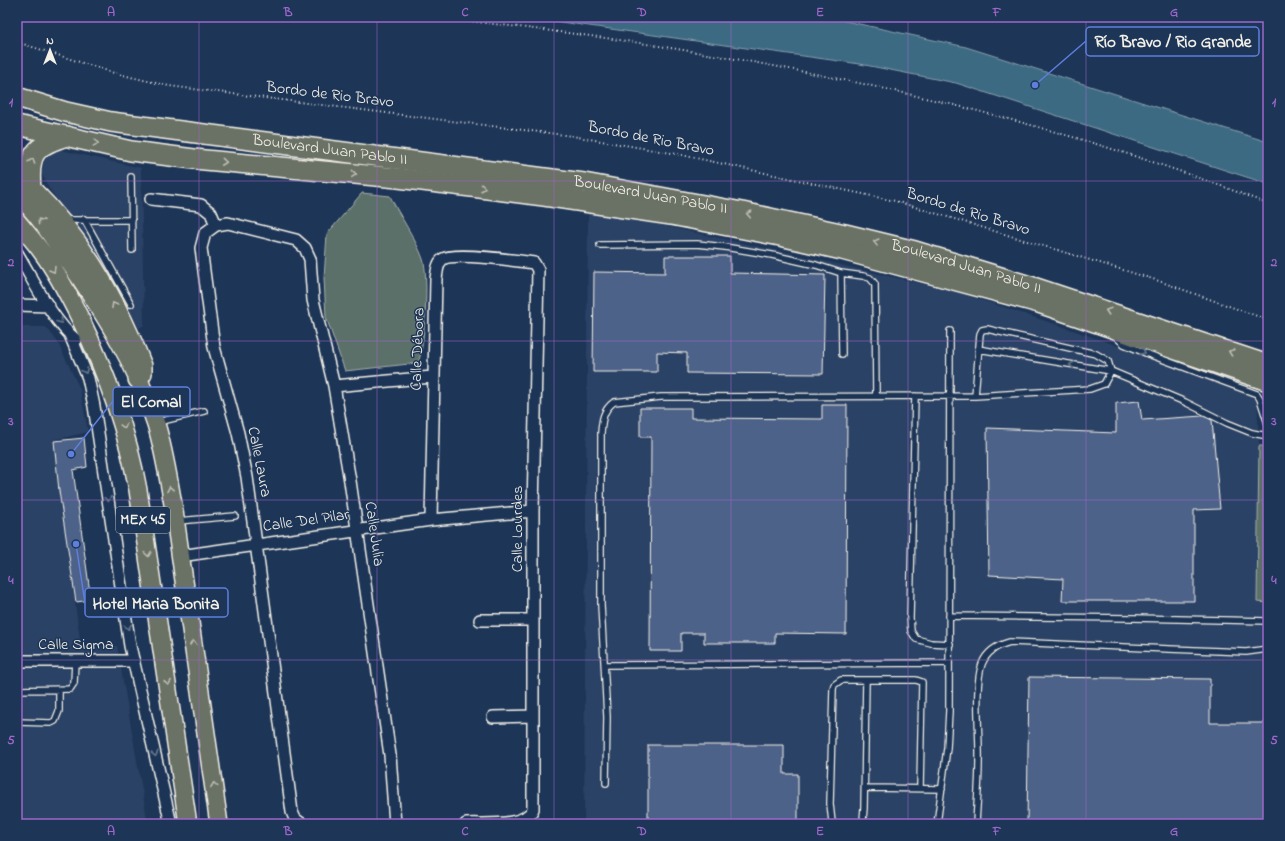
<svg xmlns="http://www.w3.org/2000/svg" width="1285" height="841" font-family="'Indie Flower',sans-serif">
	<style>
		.built { fill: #2c4266 }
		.green { fill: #5b6f6b; stroke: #a8b0aa }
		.water { fill: #3e6a83; stroke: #87a0ab }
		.building { fill: #4e6289; stroke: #f4f1e8 }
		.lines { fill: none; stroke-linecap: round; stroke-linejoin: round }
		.lane-casing { stroke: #f4f1e8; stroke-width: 8 }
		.street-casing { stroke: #f4f1e8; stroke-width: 14 }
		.primary-casing { stroke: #f4f1e8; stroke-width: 20 }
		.highway-casing { stroke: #f4f1e8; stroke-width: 22 }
		.path { stroke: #f4f1e8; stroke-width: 2; stroke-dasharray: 1 3; stroke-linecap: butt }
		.lane { stroke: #1d3557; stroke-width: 5.5 }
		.street { stroke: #1d3557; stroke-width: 11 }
		.primary { stroke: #6b7165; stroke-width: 17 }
		.highway { stroke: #6b7165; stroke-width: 19 }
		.oneway { stroke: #bdbeb4 }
		.oneway2 { stroke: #68778a }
		.grid { fill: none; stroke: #9f67cb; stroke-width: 1; stroke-opacity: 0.55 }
		.labels { text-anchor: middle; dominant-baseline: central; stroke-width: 3; stroke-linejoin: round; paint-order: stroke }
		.shield { fill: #1d3557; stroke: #b4b9bc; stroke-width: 1 }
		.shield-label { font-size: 15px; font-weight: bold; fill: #f4f1e8 }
		.street-label { font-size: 16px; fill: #f4f1e8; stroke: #1d3557 }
		.leader { fill: none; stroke: #5e7fdd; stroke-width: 1.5 }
		.callout-dot { fill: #5e7fdd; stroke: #1d3557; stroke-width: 1.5 }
		.callout { fill: #1d3557; stroke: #5e7fdd; stroke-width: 1.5 }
		.callout-label { font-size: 17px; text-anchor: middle; font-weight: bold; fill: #f4f1e8 }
		.neatline { fill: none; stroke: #9f67cb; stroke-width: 1.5 }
		.grid-label { font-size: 13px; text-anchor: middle; font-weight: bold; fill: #9f67cb }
	</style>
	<rect width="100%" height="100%" fill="#1d3557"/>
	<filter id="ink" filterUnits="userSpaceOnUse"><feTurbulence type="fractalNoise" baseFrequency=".025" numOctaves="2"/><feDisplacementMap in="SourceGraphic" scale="8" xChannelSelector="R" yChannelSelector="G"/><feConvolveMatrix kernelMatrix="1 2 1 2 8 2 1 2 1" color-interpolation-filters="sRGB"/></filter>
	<g filter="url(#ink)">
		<!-- built -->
		<path class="built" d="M56,149L141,168L144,325L139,328L111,278L88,242L48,187L42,174L45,151Z
			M588,212L623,217L798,255L957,292L1064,327L1257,395L1259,446L1257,602L1268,603V824H584Z
			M17,327H46L57,341L80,389L88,432L53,440L81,647L117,646L148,824H17Z"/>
		<!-- green -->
		<path class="green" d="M362,193L390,196C399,215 417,241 423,259C429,275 425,347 418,363L345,371L326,317L324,278L327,234Z
			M1259,446H1268V603L1257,602Z"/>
		<!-- water -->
		<path class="water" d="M525,17H827L966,47L1268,142V184L956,83L860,64Z"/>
		<!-- building -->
		<path class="building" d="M665,256H730V273L825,275L823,374L687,373V353L657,352V372H593L594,272L665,273Z
			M1139,401L1142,420L1203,416L1212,420L1220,509L1194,510V601H1062L1063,579L989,575L987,428L1116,433V403Z
			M822,405H847L846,634L775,633V643H704V633H681V651H650L651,437H640V408H691V418L822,419Z
			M84,438L87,467L73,470L91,600L76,602L59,491L54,441Z
			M1029,677L1210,679V723H1268V824H1027Z
			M648,745H784V774H798V824H648Z"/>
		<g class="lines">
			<defs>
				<path id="lane" d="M131,177L132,250
					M84,219L131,304
					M65,220H132
					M600,245L697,244L725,247L772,255L816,265L841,273L863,276L870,278L875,284L876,395
					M841,273L842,354
					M987,329L1096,354L1108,361L1111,371L1104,384L1090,389L975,396L980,334L982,330Z
					M1115,336L1124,344L1148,354L1257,394L1260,399L1268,424
					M978,349L1111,371L1185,402L1227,423L1252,433L1268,436
					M915,396L910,618L911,631L916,639L931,643L950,644
					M158,422L204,411
					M178,521L235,516
					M949,616L1133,618L1268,621
					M605,665L949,663
					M17,690L70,689L74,683L75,661
					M17,722L51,723L55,721L59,711V690
					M606,783L607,717L601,605V433C602,420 603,410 614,402L661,397L975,396
					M865,788L942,789
					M834,824L832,822L830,804L833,689L834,685L841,680H916L922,682L920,788
					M859,824L863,820L864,808L866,680
					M937,824L947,748L949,711L950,331
					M976,824C977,803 979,783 979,762C980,737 974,686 982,664C987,651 998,645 1010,642L1169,649L1246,652L1268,649"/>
				<path id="street" d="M151,199L201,205L211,213L216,225
					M17,253C34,281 51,319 76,340
					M17,305L49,306
					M70,335L88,378L94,406L130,646L171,824
					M334,386L432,377
					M431,520L436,279C437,273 437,263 443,259C453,252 520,261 534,263L538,270L533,511V809C525,828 484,823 466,824
					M180,556L431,520L533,511
					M480,620H533
					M17,661H134
					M493,717L533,716
					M302,824L295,819L292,812L247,477L238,433L214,347L201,248L205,233L216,225L228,223L296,240L305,248L310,259L313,300L334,386L350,481L390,755L395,824"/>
				<path id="primary" d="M17,194C39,215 55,241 72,266C105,315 138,367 156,424C164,450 168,477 173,504L219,824
					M17,221C25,231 34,241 42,252C57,272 69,296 80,318C107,374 127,429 138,490L188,824"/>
				<g id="highway">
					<path id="s1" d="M17,97L66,112L111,122L584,183L742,212L845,234L915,251L1030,286L1268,365"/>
					<path d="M17,125L131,151L194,159L398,178L544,196L671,215L780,236L842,250L1039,303L1268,381"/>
					<path d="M67,136C34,146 28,153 31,189C80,237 117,302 142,366V373L138,379"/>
				</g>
			</defs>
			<!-- lane casing -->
			<use href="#lane" class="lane-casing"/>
			<!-- street casing -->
			<use href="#street" class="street-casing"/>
			<!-- primary casing -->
			<use href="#primary" class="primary-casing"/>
			<!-- highway casing -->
			<use href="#highway" class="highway-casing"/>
			<!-- path -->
			<path class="path" d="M437,17C515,27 594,35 671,48C874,81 1076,128 1268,204
				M17,42L114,73L169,86L572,136L677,154L895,201L1156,280L1268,320"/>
			<!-- lane -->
			<use href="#lane" class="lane"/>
			<!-- street -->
			<use href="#street" class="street"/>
			<!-- primary -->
			<use href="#primary" class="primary"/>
			<!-- highway -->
			<use href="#highway" class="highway"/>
		</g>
		<!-- one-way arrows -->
		<defs><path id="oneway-chevron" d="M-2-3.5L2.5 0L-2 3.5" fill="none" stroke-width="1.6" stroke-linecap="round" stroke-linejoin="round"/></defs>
		<g class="oneway">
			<use href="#oneway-chevron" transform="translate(96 143) rotate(13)"/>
			<use href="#oneway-chevron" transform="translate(32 161) rotate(-71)"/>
			<use href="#oneway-chevron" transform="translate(224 162) rotate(6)"/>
			<use href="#oneway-chevron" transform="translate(354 174) rotate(5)"/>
			<use href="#oneway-chevron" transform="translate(483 188) rotate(7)"/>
			<use href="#oneway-chevron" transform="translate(749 214) rotate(-168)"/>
			<use href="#oneway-chevron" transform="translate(40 221) rotate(-129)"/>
			<use href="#oneway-chevron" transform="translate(876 242) rotate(-166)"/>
			<use href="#oneway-chevron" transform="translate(53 270) rotate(59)"/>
			<use href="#oneway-chevron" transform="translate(114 305) rotate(-120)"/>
			<use href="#oneway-chevron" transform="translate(1108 311) rotate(-162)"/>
			<use href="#oneway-chevron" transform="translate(1231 352) rotate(-160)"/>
			<use href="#oneway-chevron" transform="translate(124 426) rotate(75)"/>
			<use href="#oneway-chevron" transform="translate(170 489) rotate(-101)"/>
			<use href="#oneway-chevron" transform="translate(148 554) rotate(82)"/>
			<use href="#oneway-chevron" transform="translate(193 643) rotate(-98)"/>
			<use href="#oneway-chevron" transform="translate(168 683) rotate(81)"/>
			<use href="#oneway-chevron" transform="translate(214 785) rotate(-98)"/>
		</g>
		<g class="oneway2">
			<use href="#oneway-chevron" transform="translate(60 321) rotate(53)"/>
			<use href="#oneway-chevron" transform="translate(1143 352) rotate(24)"/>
			<use href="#oneway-chevron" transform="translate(1072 365) rotate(-171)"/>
			<use href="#oneway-chevron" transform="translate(85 371) rotate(67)"/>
			<use href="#oneway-chevron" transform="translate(108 499) rotate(81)"/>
			<use href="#oneway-chevron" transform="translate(128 627) rotate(81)"/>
			<use href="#oneway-chevron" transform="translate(155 754) rotate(77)"/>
		</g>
	</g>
	<!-- grid -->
	<path class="grid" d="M199,17V824M377,17V824M554,17V824M731,17V824M908,17V824M1086,17V824M17,181H1268M17,341H1268M17,500H1268M17,660H1268"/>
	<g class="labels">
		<!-- shield labels -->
		<rect class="shield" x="116" y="507" width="54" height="26" rx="3"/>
		<g class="shield-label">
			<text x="143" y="520">MEX 45</text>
		</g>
		<!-- street labels -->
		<g class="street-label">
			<text transform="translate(330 95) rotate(7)">Bordo de Rio Bravo</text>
			<text transform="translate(651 139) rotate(11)">Bordo de Rio Bravo</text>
			<text stroke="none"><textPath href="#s1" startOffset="318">Boulevard Juan Pablo II</textPath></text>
			<text stroke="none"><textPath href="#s1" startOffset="642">Boulevard Juan Pablo II</textPath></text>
			<text transform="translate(968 212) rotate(17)">Bordo de Rio Bravo</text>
			<text stroke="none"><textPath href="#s1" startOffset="966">Boulevard Juan Pablo II</textPath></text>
			<text transform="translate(418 349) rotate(-88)">Calle Débora</text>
			<text transform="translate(259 462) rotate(79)">Calle Laura</text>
			<text transform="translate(306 521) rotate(-8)">Calle Del Pilar</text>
			<text transform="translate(518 529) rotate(-90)">Calle Lourdes</text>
			<text transform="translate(374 534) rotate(82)">Calle Julia</text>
			<text x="76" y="645">Calle Sigma</text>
		</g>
	</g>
	<!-- callouts -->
	<path class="leader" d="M1035 85L1086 41M71 454L113 401M76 544L85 603"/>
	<g class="callout-dot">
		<circle cx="1035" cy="85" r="4"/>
		<circle cx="71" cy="454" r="4"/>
		<circle cx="76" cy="544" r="4"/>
	</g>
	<g class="callout">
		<rect x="1086" y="27" width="173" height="29" rx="4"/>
		<rect x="113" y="387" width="77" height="29" rx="4"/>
		<rect x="85" y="588" width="143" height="29" rx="4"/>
	</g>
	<g class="callout-label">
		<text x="1173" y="47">Río Bravo / Rio Grande</text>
		<text x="151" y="407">El Comal</text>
		<text x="156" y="609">Hotel Maria Bonita</text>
	</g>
	<!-- margin -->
	<rect width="1285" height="841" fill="none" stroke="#1d3557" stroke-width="44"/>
	<!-- north arrow -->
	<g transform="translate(50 50)" stroke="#1d3557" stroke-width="3" paint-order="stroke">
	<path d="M0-3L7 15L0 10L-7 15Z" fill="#f4f1e8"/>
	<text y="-6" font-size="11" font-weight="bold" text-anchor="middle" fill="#f4f1e8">N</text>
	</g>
	<rect x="22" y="22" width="1241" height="797" class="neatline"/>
	<g class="grid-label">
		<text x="111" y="16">A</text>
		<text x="288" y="16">B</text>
		<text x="465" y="16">C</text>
		<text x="642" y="16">D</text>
		<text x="820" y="16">E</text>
		<text x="997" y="16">F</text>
		<text x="1174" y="16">G</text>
		<text x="11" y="106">1</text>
		<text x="1274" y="106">1</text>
		<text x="11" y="266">2</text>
		<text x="1274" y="266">2</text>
		<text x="11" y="425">3</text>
		<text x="1274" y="425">3</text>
		<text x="11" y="584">4</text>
		<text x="1274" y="584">4</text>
		<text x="11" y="744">5</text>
		<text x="1274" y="744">5</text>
		<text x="111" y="835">A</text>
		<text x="288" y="835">B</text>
		<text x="465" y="835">C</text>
		<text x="642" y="835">D</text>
		<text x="820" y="835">E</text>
		<text x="997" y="835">F</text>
		<text x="1174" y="835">G</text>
	</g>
</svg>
